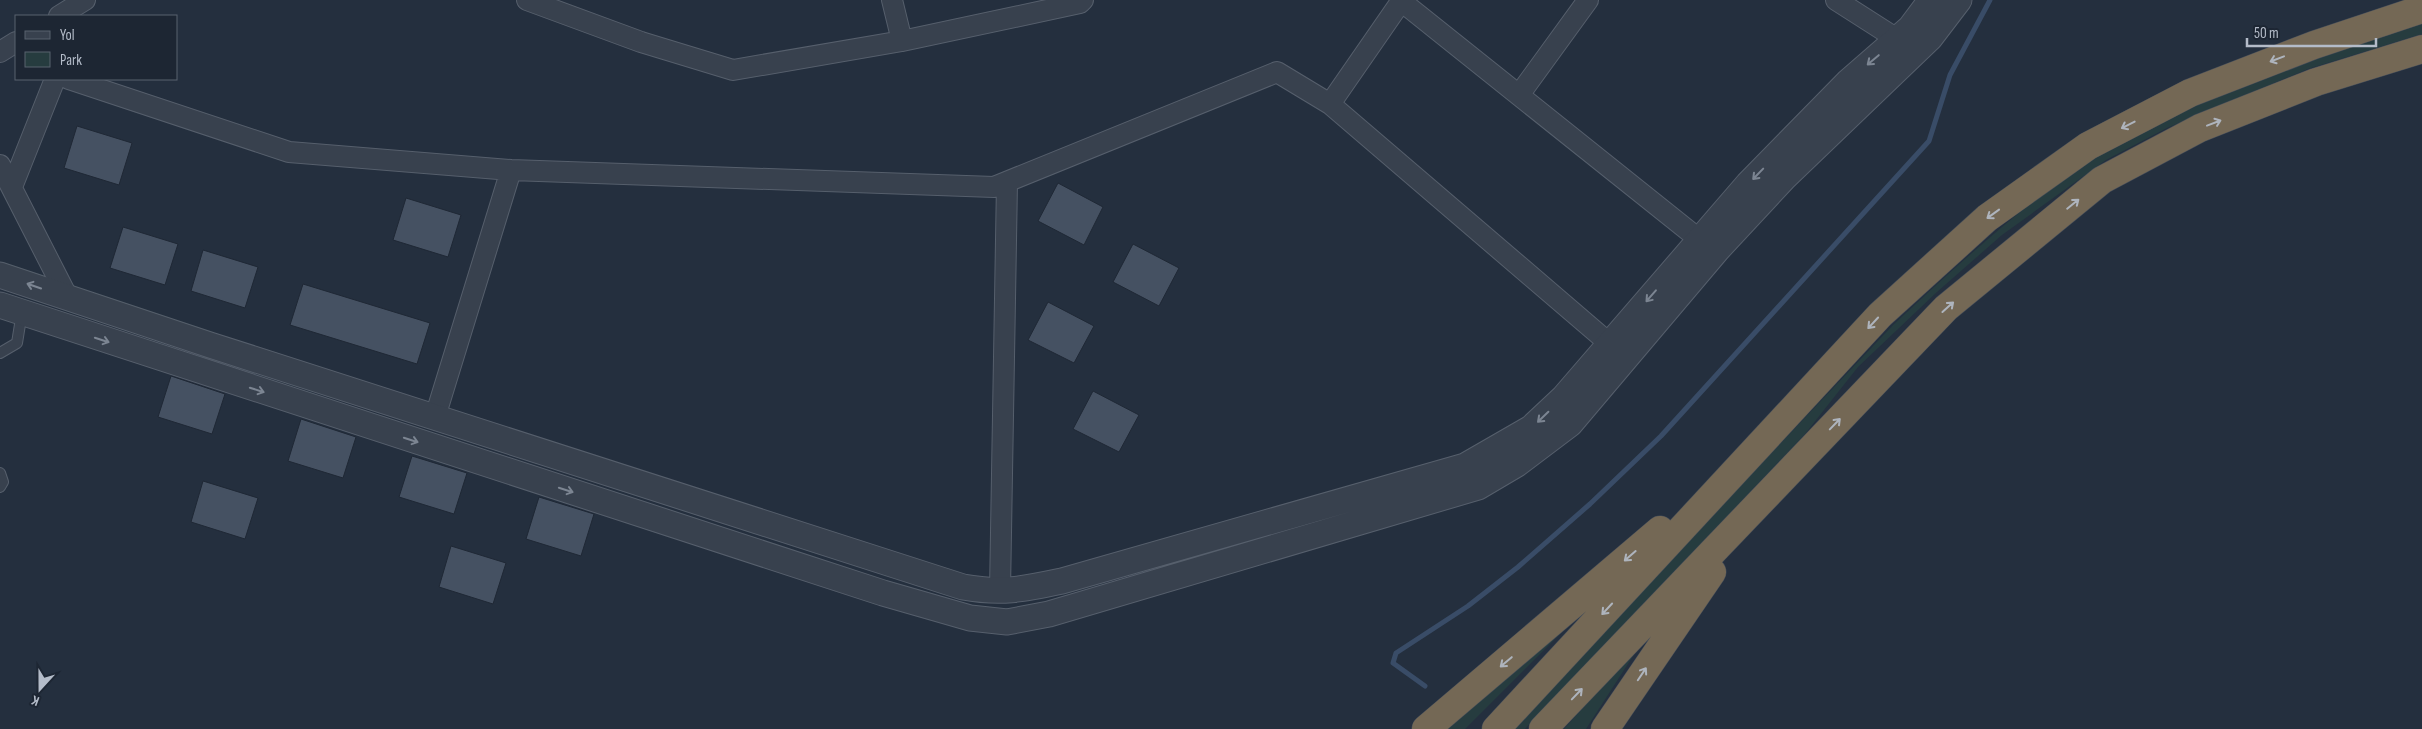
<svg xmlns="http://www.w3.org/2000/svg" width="2422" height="729" font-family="'Sofia Sans Condensed',sans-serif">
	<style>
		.green { fill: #263c3f }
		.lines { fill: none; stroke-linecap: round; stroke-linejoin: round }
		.stream { stroke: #394c67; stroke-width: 5 }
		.building { fill: #455162; stroke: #1f2835 }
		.service-casing { stroke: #565f6c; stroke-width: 12 }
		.minor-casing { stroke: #565f6c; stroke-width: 22 }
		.tertiary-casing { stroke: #565f6c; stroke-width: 27 }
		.motorway-casing { stroke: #434c59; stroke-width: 29 }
		.service { stroke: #38414e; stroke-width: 10 }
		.minor { stroke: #38414e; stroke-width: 20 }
		.tertiary { stroke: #38414e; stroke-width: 25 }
		.motorway { stroke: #746855; stroke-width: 28 }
		.oneway { stroke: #aeb4bd }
		.oneway2 { stroke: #7c8592 }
	</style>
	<rect width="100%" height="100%" fill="#242f3e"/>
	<!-- green -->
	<path class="green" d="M2422,23V34L2308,69L2167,128L2106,160L2002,235L1937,292L1858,367L1805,434L1525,729H1509L1893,325C1960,263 2028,199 2106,150C2122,140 2140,133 2157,124C2242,82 2332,52 2422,23Z
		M1562,632L1465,729H1439L1450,719Z
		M1644,639L1586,729H1564Z"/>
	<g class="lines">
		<!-- stream -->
		<path class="stream" d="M1425,686L1393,663L1396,653L1468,606L1518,567L1590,504L1661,436L1929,141L1950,75L1990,0"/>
	</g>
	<!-- building -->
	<path class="building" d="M77,126L132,143L119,185L64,168Z
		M1058,183L1103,207L1084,245L1038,221Z
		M406,198L461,215L448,257L393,240Z
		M123,227L178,244L165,285L110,268Z
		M1133,244L1179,268L1159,306L1113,282Z
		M203,250L258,267L245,308L191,291Z
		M303,284L430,323L417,364L290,325Z
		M1048,302L1094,326L1074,363L1028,340Z
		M171,376L225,394L212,434L158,417Z
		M1093,391L1139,415L1119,452L1073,429Z
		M301,419L356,437L343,478L288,461Z
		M412,456L467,473L454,514L399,497Z
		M203,481L258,498L245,539L191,522Z
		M539,497L594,514L581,556L526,539Z
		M451,546L506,563L493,604L439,587Z"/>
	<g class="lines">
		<defs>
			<path id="service" d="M0,353L17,343L22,312
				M0,473L3,482L0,487"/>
			<path id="minor" d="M527,0L641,42L733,70L902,41L1080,3L1083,0
				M892,0L902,41
				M1836,0L1897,39
				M1401,1L1700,240
				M59,16L85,0
				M0,52L16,42
				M69,79L289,152L511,170L994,187L1277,72L1330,104L1610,344
				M1519,95L1588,0
				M1330,104L1402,0
				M0,165L68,298
				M12,187L55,79
				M435,417L511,170
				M1000,591L1007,182"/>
			<path id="tertiary" d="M0,275L210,345L963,587C1002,594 1024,589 1062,581L1465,466L1531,428L1564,397L1748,184L1848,82L1910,28L1931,0
				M0,305L883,593L970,618L1007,622L1049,614L1478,487L1517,464L1570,424L1718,249L1784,178L1930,38L1959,0"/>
			<path id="motorway" d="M1426,729L1660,530
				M1496,729L1880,315L1987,218L2088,146L2190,93L2314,45L2422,9
				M1543,729L1946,308L2102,180L2200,128L2316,82L2422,49
				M1605,729L1712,572"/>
		</defs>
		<!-- service casing -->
		<use href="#service" class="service-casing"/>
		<!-- minor casing -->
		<use href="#minor" class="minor-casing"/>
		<!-- tertiary casing -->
		<use href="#tertiary" class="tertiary-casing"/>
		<!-- motorway casing -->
		<use href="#motorway" class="motorway-casing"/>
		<!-- service -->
		<use href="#service" class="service"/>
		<!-- minor -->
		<use href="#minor" class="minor"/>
		<!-- tertiary -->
		<use href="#tertiary" class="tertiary"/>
		<!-- motorway -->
		<use href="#motorway" class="motorway"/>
	</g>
	<!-- one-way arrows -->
	<defs><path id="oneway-shaft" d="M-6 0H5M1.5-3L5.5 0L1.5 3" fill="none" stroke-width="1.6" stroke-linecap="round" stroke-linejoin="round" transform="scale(1.25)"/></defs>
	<g class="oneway">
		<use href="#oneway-shaft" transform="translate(2277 59) rotate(159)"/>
		<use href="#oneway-shaft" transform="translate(2214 123) rotate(-21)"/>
		<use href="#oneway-shaft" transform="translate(2128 125) rotate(153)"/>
		<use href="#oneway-shaft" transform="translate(2073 204) rotate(-39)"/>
		<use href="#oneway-shaft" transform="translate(1993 214) rotate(144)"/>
		<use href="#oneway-shaft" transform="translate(1948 307) rotate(-42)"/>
		<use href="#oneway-shaft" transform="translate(1873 323) rotate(133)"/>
		<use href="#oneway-shaft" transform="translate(1835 424) rotate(-46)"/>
		<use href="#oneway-shaft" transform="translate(1630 556) rotate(139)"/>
		<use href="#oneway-shaft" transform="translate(1607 609) rotate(133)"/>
		<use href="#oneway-shaft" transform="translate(1506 662) rotate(140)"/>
		<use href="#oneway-shaft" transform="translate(1642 674) rotate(-56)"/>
		<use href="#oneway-shaft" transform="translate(1577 694) rotate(-46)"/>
	</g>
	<g class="oneway2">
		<use href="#oneway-shaft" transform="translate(1873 60) rotate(140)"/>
		<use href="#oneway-shaft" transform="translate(1758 174) rotate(134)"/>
		<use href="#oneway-shaft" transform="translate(34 286) rotate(-161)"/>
		<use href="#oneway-shaft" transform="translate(1651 296) rotate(131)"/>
		<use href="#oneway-shaft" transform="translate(102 340) rotate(18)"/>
		<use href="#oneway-shaft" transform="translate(257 390) rotate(18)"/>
		<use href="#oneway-shaft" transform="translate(1543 417) rotate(136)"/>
		<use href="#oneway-shaft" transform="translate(411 440) rotate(18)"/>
		<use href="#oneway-shaft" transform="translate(566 490) rotate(18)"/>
	</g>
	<!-- legend -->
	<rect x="15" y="15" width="162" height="65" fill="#1d2633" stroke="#59626f"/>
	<rect x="25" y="31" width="25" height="8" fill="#38414e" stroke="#59626f"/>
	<text x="60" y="40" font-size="15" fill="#b4bcc9">Yol</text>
	<rect x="25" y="52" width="25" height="15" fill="#263c3f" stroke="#59626f"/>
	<text x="60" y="65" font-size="15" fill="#b4bcc9">Park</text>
	<!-- north arrow -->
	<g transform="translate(40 689) rotate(201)" stroke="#1d2633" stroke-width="4" paint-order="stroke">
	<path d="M0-4L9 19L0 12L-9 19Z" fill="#b4bcc9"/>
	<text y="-8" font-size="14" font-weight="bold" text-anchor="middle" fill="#b4bcc9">K</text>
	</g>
	<!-- scale -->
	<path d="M2247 38v8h129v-8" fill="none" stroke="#b4bcc9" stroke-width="2.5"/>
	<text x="2254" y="38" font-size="15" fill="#b4bcc9" stroke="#1d2633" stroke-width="4" paint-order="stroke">50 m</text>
</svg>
